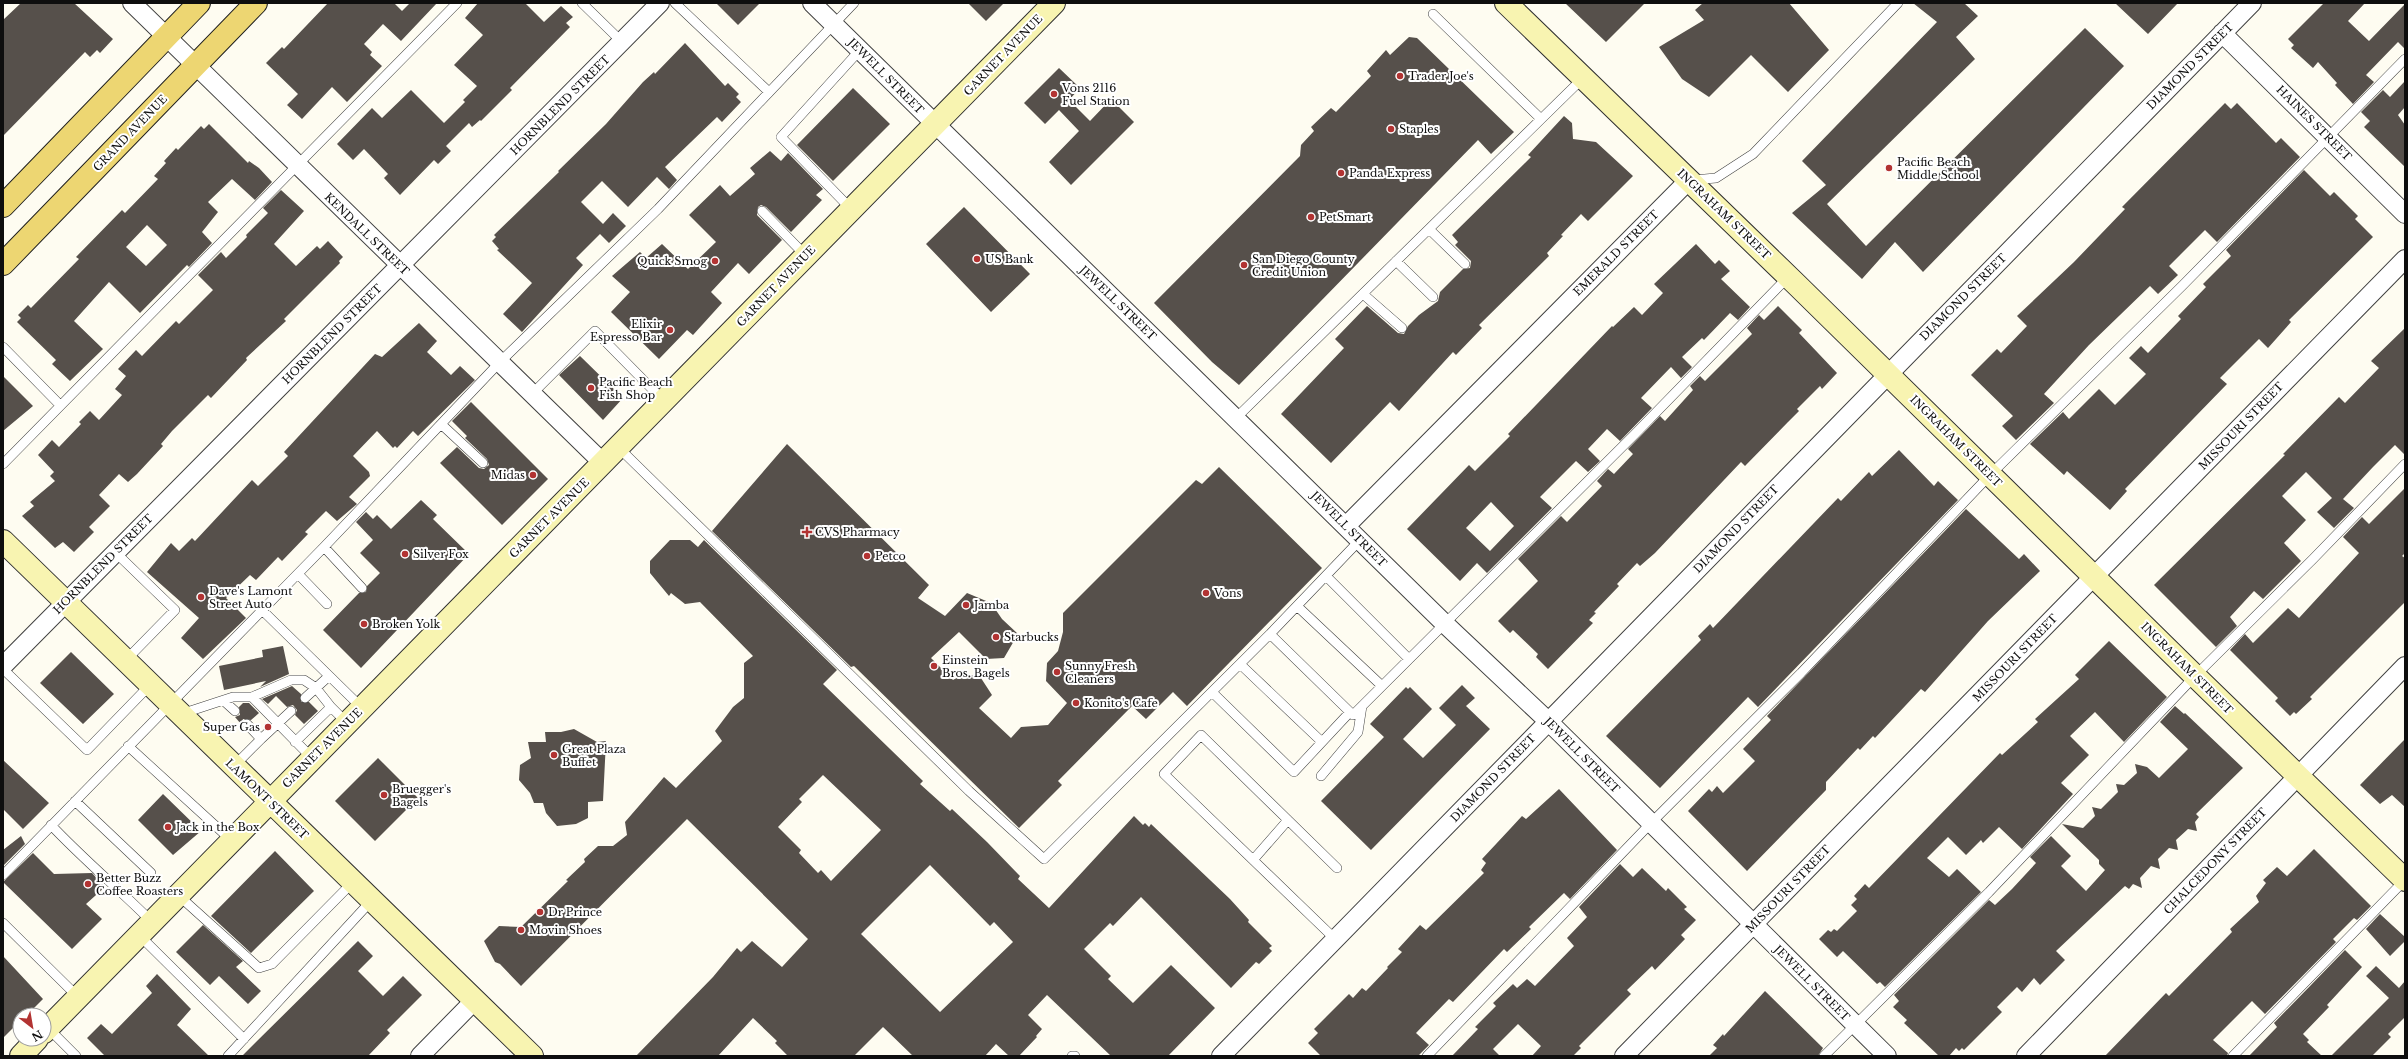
<svg xmlns="http://www.w3.org/2000/svg" width="2408" height="1059" font-family="'Libre Baskerville',serif">
	<style>
		.building { fill: #56504b; fill-rule: evenodd }
		.lines { fill: none; stroke-linecap: round; stroke-linejoin: round }
		.lane-casing { stroke: #414141; stroke-width: 10 }
		.street-casing { stroke: #414141; stroke-width: 20 }
		.secondary-casing { stroke: #303030; stroke-width: 24 }
		.primary-casing { stroke: #1f1f1f; stroke-width: 24 }
		.lane { stroke: #fff; stroke-width: 9 }
		.street { stroke: #fff; stroke-width: 18 }
		.secondary { stroke: #f8f4b1; stroke-width: 22 }
		.primary { stroke: #edd672; stroke-width: 22 }
		.poi-dot { fill: #b23332; stroke: #fff; stroke-width: 1.5 }
		.labels { text-anchor: middle; dominant-baseline: central; stroke-width: 4; stroke-linejoin: round; paint-order: stroke }
		.street-label { font-size: 11px; fill: #0e0e0e; stroke: #fff }
		.poi-label { font-size: 11px; fill: #0e0e0e; stroke: #fff; text-anchor: start }
	</style>
	<rect width="100%" height="100%" fill="#fefcf1"/>
	<!-- building -->
	<path class="building" d="M21,3H74L113,39L100,53L97,50L90,57L85,52L3,136V20Z
		M328,3H394L402,11L410,3H437L401,41L383,24L364,44L372,52L370,55L382,66L347,102L332,87L302,119L287,105L298,94L266,63L282,47L284,49Z
		M478,3H525L544,22L561,6L573,17L566,23L570,27L510,88L512,90L481,121L480,120L472,127L469,123L446,146L451,151L438,164L434,160L400,195L384,178L388,174L364,149L353,160L337,144L372,108L382,118L411,90L444,123L465,102L463,100L477,86L454,65L483,35L465,18Z
		M716,3H760L738,25Z
		M968,3H1004L986,21Z
		M1565,3H1645L1606,42Z
		M1703,3H1789L1829,50L1788,92L1751,55L1709,97L1682,79L1659,47L1704,20L1695,10Z
		M1913,3H1964L1978,16L1956,37L1975,59L1827,204L1866,246L2085,28L2124,66L1923,272L1895,242L1862,279L1792,213L1826,185L1802,161L1937,22Z
		M2115,3H2178L2148,34Z
		M2324,3H2365L2348,21L2369,41L2405,4V49L2398,42L2366,75L2374,82L2353,104L2335,85L2337,83L2318,62L2313,68L2291,48L2294,45L2288,39Z
		M1409,37L1417,38L1514,132L1491,154L1478,140L1239,385L1212,362L1154,303L1300,156L1301,145L1314,131L1311,127L1331,108L1336,112L1371,76L1367,71L1386,50L1390,55Z
		M685,43L725,86L728,83L739,94L736,97L741,102L722,122L717,117L665,167L677,180L669,189L657,177L628,207L602,181L581,202L603,224L613,213L626,226L609,243L600,234L576,258L583,265L522,332L503,314L532,283L497,250L499,249L492,241L496,237L494,235L559,172L558,171L606,124L643,82L654,72L655,74Z
		M1059,68L1080,88L1069,100L1090,121L1111,99L1134,122L1071,185L1049,162L1079,131L1059,110L1045,124L1024,103Z
		M2405,81V107L2398,115L2405,125V167L2364,127L2370,121L2361,112L2383,90L2390,97Z
		M853,88L890,124L833,181L797,145Z
		M2225,103L2231,109L2237,103L2276,143L2281,138L2300,157L2217,242L2205,230L2169,266L2178,275L2158,294L2150,286L2089,345L2044,394L2054,403L2016,440L2002,426L2013,416L1971,375L1997,349L2001,353L2027,326L2017,316L2074,262L2125,209L2122,207Z
		M1564,116L1572,123L1573,139L1596,142L1633,176L1588,221L1581,214L1561,235L1563,236L1547,253L1549,256L1479,325L1482,328L1456,355L1453,352L1399,411L1390,402L1331,463L1281,414L1344,348L1335,339L1367,306L1398,333L1404,334L1408,326L1419,315L1438,301L1440,292L1463,269L1470,268L1471,261L1455,245L1458,242L1452,235L1531,157L1528,155Z
		M209,124L248,163L249,161L259,168L272,182L255,200L232,179L208,202L218,212L202,232L212,243L189,267L187,265L140,313L109,282L74,321L103,349L70,381L52,364L56,360L17,322L21,318L18,315L28,305L31,308L79,259L76,257L122,210L125,213L158,179L154,176L166,163L164,161L176,148L178,150L201,126L204,129ZM147,225L167,245L146,266L126,247Z
		M770,151L781,161L788,153L823,189L816,195L822,200L791,232L766,207L761,205L758,207L757,215L782,240L749,274L738,263L711,292L722,303L693,335L687,330L659,359L611,312L630,292L612,276L640,252L646,258L662,244L688,269L716,242L689,215L720,185L730,196L755,174L750,168Z
		M2304,170L2330,196L2334,192L2358,216L2355,219L2373,237L2289,320L2291,322L2268,348L2259,339L2220,378L2227,384L2125,489L2127,491L2110,510L2067,471L2064,475L2030,444L2063,412L2069,419L2099,389L2115,405L2146,374L2129,358L2141,346L2148,353L2181,319L2178,316L2206,287L2203,284L2231,256L2226,250Z
		M281,190L304,211L274,244L296,266L317,246L320,249L328,241L343,257L339,261L340,263L284,319L286,321L246,358L247,360L211,398L208,395L172,431L161,444L163,446L137,474L128,482L119,474L99,495L110,506L89,527L94,532L74,552L63,542L55,548L22,516L34,506L30,502L55,481L50,476L54,472L38,455L52,440L59,447L81,424L79,422L90,411L99,420L122,395L115,389L126,376L118,369L136,350L142,356L176,321L179,324L213,290L198,275L221,252L226,258L247,237L246,235L268,213L263,208Z
		M964,207L1030,274L991,312L926,244Z
		M1696,244L1715,264L1719,260L1730,271L1721,279L1750,307L1738,320L1730,313L1704,340L1702,338L1682,357L1692,367L1681,378L1671,367L1641,398L1652,408L1620,441L1607,429L1588,449L1600,461L1588,472L1576,461L1540,497L1552,508L1487,573L1477,563L1460,581L1407,529L1469,465L1475,471L1510,436L1508,434L1612,326L1613,327L1634,307L1642,315L1663,293L1654,284ZM1491,502L1514,526L1490,551L1466,528Z
		M1778,306L1802,330L1799,333L1837,373L1822,389L1820,386L1797,409L1799,411L1788,422L1745,466L1741,462L1655,553L1640,566L1637,563L1617,584L1619,586L1594,612L1596,613L1589,620L1593,623L1548,669L1536,657L1538,654L1513,630L1510,633L1498,621L1538,581L1518,559L1561,516L1567,522L1602,486L1597,481L1608,469L1614,474L1633,454L1628,449L1660,416L1665,421L1693,390L1690,386L1700,376L1705,381L1752,334L1747,328L1759,315L1764,320Z
		M419,323L437,341L427,352L451,375L460,366L475,380L418,436L413,431L397,448L395,446L393,448L377,431L353,456L369,472L370,476L349,497L357,504L337,521L326,511L305,532L308,534L282,561L278,557L256,580L250,575L226,598L246,618L203,659L181,638L199,618L147,572L171,543L179,551L192,538L195,541L252,480L258,486L288,456L284,452L375,354L382,357Z
		M2405,328V455L2395,445L2373,467L2343,499L2354,508L2334,528L2317,512L2332,498L2306,472L2282,496L2306,520L2284,543L2301,561L2263,599L2254,591L2230,617L2237,626L2216,647L2154,585L2285,455L2283,454L2339,397L2345,403L2379,368L2371,361Z
		M580,356L623,398L603,420L559,375Z
		M3,376L33,406L3,431Z
		M471,402L548,479L502,525L440,463L457,447L479,468L484,469L489,465L487,459L465,438L467,436L452,421Z
		M787,444L929,585L918,598L945,616L967,593L991,603L1002,619L1018,634L1004,658L986,659L959,632L931,658L953,680L960,676L979,675L992,695L979,708L1011,738L1021,727L1048,725L1067,703L1046,681L1047,663L1058,651L1063,632V613L1196,480L1202,484L1219,467L1322,568L1187,706L1173,692L1146,719L1132,706L1058,781L1062,785L1019,828L854,666L851,667L712,531Z
		M1899,450L1934,486L1938,481L1958,500L1758,707L1748,697L1660,788L1606,736L1701,640L1698,636L1710,624L1713,628L1838,498L1841,501L1869,472L1872,476Z
		M2405,488V553L2402,556L2405,558V602L2310,697L2312,699L2296,714L2294,712L2290,716L2275,701L2278,698L2230,650L2245,634L2253,643L2288,608L2299,618L2359,553L2343,537L2362,517L2369,524Z
		M421,500L437,515L433,519L469,554L361,668L323,630L359,593L366,592L367,586L380,573L360,553L373,540L356,522L366,512L373,519L377,515L391,529Z
		M1966,509L2019,559L2024,554L2040,571L1988,621L1925,692L1921,689L1875,738L1873,736L1860,750L1858,748L1826,782V790L1747,871L1688,811L1709,789L1712,792L1717,786L1723,793L1755,761L1743,749L1771,720L1767,716Z
		M670,540H690L698,547L704,540L837,670L823,684L923,781L920,784L950,811L952,809L987,842L1020,876L1018,879L1049,908L1134,816L1143,825L1145,823L1149,827L1151,824L1230,899L1249,920L1248,922L1272,946L1269,948L1272,951L1259,964L1256,962L1231,988L1141,897L1113,926L1110,923L1084,949L1111,976L1108,979L1133,1003L1171,965L1215,1008L1168,1056H1111L1047,995L1028,1015L1042,1029L1036,1036L1037,1037L1019,1056H1009L996,1044L985,1056H913L883,1027L854,1056H788L775,1043L777,1041L753,1018L718,1056H636L713,977L737,948L741,952L752,941L782,967L808,939L687,819L521,986L500,964L495,962L484,941L499,926L521,927L568,881L566,880L585,862L584,859L598,846H613L627,835L625,822L664,777L676,788L722,741L715,731L733,707L744,698V663L753,656L700,602L685,604L671,593L669,596L650,573V561ZM823,775L881,830L831,881L821,870L818,873L799,853L801,850L778,827L802,802L799,799ZM930,865L990,926L994,922L1013,942L940,1012L861,934Z
		M2109,641L2167,697L2124,742L2095,712L2070,736L2089,755L2061,783L2073,794L2022,849L1999,827L1983,843L1981,840L1966,855L1948,837L1927,858L1949,877L1957,869L1981,892L1885,987L1880,982L1877,984L1843,951L1837,957L1819,939L1828,930L1831,932L1834,929L1837,931L1857,911L1851,905L1857,899L1854,896L1865,884L1869,888L2000,753L2002,755L2038,722L2035,719L2079,679L2075,675Z
		M283,646L289,674L260,687L266,681L224,690L219,666L263,657L262,650Z
		M71,652L114,694L83,724L40,683Z
		M1462,685L1475,698L1466,706L1490,729L1371,850L1321,801L1384,737L1370,724L1406,687L1408,689L1410,687L1432,709L1403,739L1423,758L1456,725L1439,708Z
		M292,686L301,694V702H309L318,711L304,724L295,715L297,710L293,705L287,707L276,696L268,704L262,699Z
		M243,703H249L259,713L251,720L243,719L241,724L235,717L240,715L239,707Z
		M2175,706L2184,714L2185,713L2243,768L2196,814L2199,817L2195,822L2197,831L2188,829L2176,840L2178,850L2169,848L2158,859L2160,869L2151,866L2140,878L2142,888L2133,884L2129,889L2125,886L2056,951L2065,960L2040,985L2034,978L2022,992L2017,987L1997,1007L2002,1012L1964,1050L1962,1048L1959,1051L1956,1048L1949,1056H1939L1904,1023L1907,1020L1893,1007L1899,1001L1894,995L1989,900L1995,905L2012,889L2036,863L2030,857L2051,836L2071,856L2061,866L2086,891L2105,870L2099,864V860L2062,824L2083,828L2095,816L2092,807L2101,809L2118,792L2116,784L2124,785L2137,773L2135,764L2147,767L2159,778L2188,749L2160,722Z
		M574,729L597,742L606,741L603,801L588,802V818L576,824L557,826L546,813L543,803H534L530,793L519,780L520,765L531,758L528,742H546L545,732H561Z
		M2405,739V807L2392,795L2380,804L2360,785Z
		M378,758L418,798L375,841L335,801Z
		M3,760L49,803L23,829L3,809Z
		M1559,789L1617,850L1570,899L1564,893L1529,927L1531,929L1507,952L1504,949L1453,1002L1449,999L1416,1033L1429,1045L1418,1056H1321L1308,1043L1318,1033L1314,1029L1349,994L1353,998L1362,988L1366,991L1388,968L1387,967L1402,952L1398,949L1420,925L1426,930L1484,873L1481,870L1486,863L1482,859L1510,829L1522,816L1526,819Z
		M163,794L201,831L173,855L138,820Z
		M21,836L25,844L3,866V850Z
		M2314,849L2371,906L2357,920L2354,918L2333,939L2336,942L2265,1014L2252,1001L2213,1040L2228,1053L2227,1056H2105L2166,993L2169,996L2232,932L2230,929L2259,902L2256,896L2266,883L2263,880L2277,867L2287,876Z
		M275,851L314,891L251,953L211,916Z
		M33,853L54,874L92,873L105,887L86,904L102,919L72,949L3,882Z
		M1620,864L1633,877L1642,868L1666,891L1668,888L1687,907L1684,909L1696,920L1681,935L1685,939L1655,970L1652,966L1627,990L1631,994L1579,1046L1581,1048L1573,1056H1532L1541,1046L1518,1024L1493,1049L1500,1056H1452L1478,1029L1475,1027L1496,1006L1493,1003L1513,984L1517,988L1527,979L1535,986L1574,946L1567,938L1587,917L1579,907Z
		M2380,914L2405,937V941L2390,956L2366,929Z
		M203,925L243,961L236,967L261,991L248,1004L219,976L210,985L176,952Z
		M358,941L373,956L358,971L383,996L403,976L422,995L387,1030L390,1033L368,1056H242Z
		M2345,950L2362,967L2327,1005L2329,1007L2303,1034L2309,1040L2307,1042L2322,1056H2249L2277,1027L2274,1023Z
		M3,956L43,999L27,1015H20V1021L3,1038Z
		M2376,966L2399,988L2405,981V1017L2388,1034L2391,1037L2372,1056H2331L2389,998L2366,976Z
		M157,974L191,1009L177,1025L209,1056H105L87,1038L101,1024L112,1034L152,993L146,986Z
		M1765,991L1823,1048L1818,1056H1709L1717,1048L1713,1045L1723,1034L1724,1036Z"/>
	<g class="lines">
		<defs>
			<path id="lane" d="M582,3L622,42
				M675,3L769,92
				M1433,14L1541,119
				M1693,180L1716,178L1753,154L1898,3
				M852,210L781,137L860,50
				M762,211L806,256
				M1429,229L1465,264
				M1396,261L1433,297
				M1363,294L1402,328
				M3,347L60,405
				M532,394L595,331L664,401
				M1236,418L1582,79
				M441,424L483,463
				M618,447L969,791L1044,859L1270,634L1360,540
				M3,464L457,3
				M324,547L362,588
				M115,552L175,610L125,661
				M298,574L327,604
				M1326,576L1409,659
				M1297,606L1382,686
				M262,610L362,708
				M1270,634L1353,715L1634,435L1789,276
				M1240,664L1322,742
				M3,669L87,750L150,685
				M1212,692L1294,772L1350,712
				M252,697L312,758
				M305,698L329,676
				M224,701L235,711
				M331,707L347,723
				M181,714L233,697H252L291,680H304L316,688L331,707L295,742
				M247,724L261,739L291,711
				M128,746L231,840
				M234,766L261,739
				M1321,776L1358,732L1362,706
				M75,801L151,873
				M51,825C83,859 119,889 152,922
				M1253,860L1288,820
				M3,875L324,547L500,362L658,209L854,3
				M178,895L259,968L272,964L353,882
				M3,923L78,997
				M139,935L244,1039
				M1335,939L1164,774L1201,735L1337,868
				M48,1028L76,1056
				M228,1056L372,900
				M1072,1056H1075
				M1427,1056L1651,823L1801,673L1990,475L2183,285L2405,59
				M1824,1056L1989,892L2195,676L2313,559L2405,464
				M2233,1056L2405,880"/>
			<path id="street" d="M132,3L603,463
				M812,3L1445,624L1549,722L1887,1056
				M2222,33L2405,214
				M1346,526L1689,180
				M3,666L660,3
				M420,1056L474,1001
				M1221,1056L2252,3
				M1624,1056L2405,259
				M2026,1056L2405,666"/>
			<path id="secondary" d="M1506,3L1797,285L2195,676L2405,880
				M3,541L532,1056
				M44,1032L1054,3
				M21,1056L37,1039"/>
			<path id="primary" d="M3,206L199,3
				M3,264L256,3"/>
		</defs>
		<!-- lane casing -->
		<use href="#lane" class="lane-casing"/>
		<!-- street casing -->
		<use href="#street" class="street-casing"/>
		<!-- secondary casing -->
		<use href="#secondary" class="secondary-casing"/>
		<!-- primary casing -->
		<use href="#primary" class="primary-casing"/>
		<!-- lane -->
		<use href="#lane" class="lane"/>
		<!-- street -->
		<use href="#street" class="street"/>
		<!-- secondary -->
		<use href="#secondary" class="secondary"/>
		<!-- primary -->
		<use href="#primary" class="primary"/>
	</g>
	<!-- markers -->
	<g class="poi-dot">
		<circle cx="1400" cy="76" r="4"/>
		<circle cx="1054" cy="94" r="4"/>
		<circle cx="1391" cy="129" r="4"/>
		<circle cx="1889" cy="168" r="4"/>
		<circle cx="1341" cy="173" r="4"/>
		<circle cx="1311" cy="217" r="4"/>
		<circle cx="977" cy="259" r="4"/>
		<circle cx="715" cy="261" r="4"/>
		<circle cx="1244" cy="265" r="4"/>
		<circle cx="670" cy="330" r="4"/>
		<circle cx="591" cy="388" r="4"/>
		<circle cx="533" cy="475" r="4"/>
		<path d="M805 526h4v4h4v4h-4v4h-4v-4h-4v-4h4z"/>
		<circle cx="405" cy="554" r="4"/>
		<circle cx="867" cy="556" r="4"/>
		<circle cx="1206" cy="593" r="4"/>
		<circle cx="201" cy="597" r="4"/>
		<circle cx="966" cy="605" r="4"/>
		<circle cx="364" cy="624" r="4"/>
		<circle cx="996" cy="637" r="4"/>
		<circle cx="934" cy="666" r="4"/>
		<circle cx="1057" cy="672" r="4"/>
		<circle cx="1076" cy="703" r="4"/>
		<circle cx="268" cy="727" r="4"/>
		<circle cx="554" cy="755" r="4"/>
		<circle cx="384" cy="795" r="4"/>
		<circle cx="168" cy="827" r="4"/>
		<circle cx="88" cy="884" r="4"/>
		<circle cx="540" cy="912" r="4"/>
		<circle cx="521" cy="930" r="4"/>
	</g>
	<g class="labels">
		<!-- street labels -->
		<g class="street-label">
			<text transform="translate(1003 55) rotate(-46)">GARNET AVENUE</text>
			<text transform="translate(2190 66) rotate(-45)">DIAMOND STREET</text>
			<text transform="translate(886 76) rotate(45)">JEWELL STREET</text>
			<text transform="translate(560 105) rotate(-45)">HORNBLEND STREET</text>
			<text transform="translate(2314 123) rotate(45)">HAINES STREET</text>
			<text transform="translate(130 133) rotate(-46)">GRAND AVENUE</text>
			<text transform="translate(1724 214) rotate(44)">INGRAHAM STREET</text>
			<text transform="translate(367 234) rotate(44)">KENDALL STREET</text>
			<text transform="translate(1616 253) rotate(-45)">EMERALD STREET</text>
			<text transform="translate(776 286) rotate(-46)">GARNET AVENUE</text>
			<text transform="translate(1963 297) rotate(-45)">DIAMOND STREET</text>
			<text transform="translate(1118 303) rotate(44)">JEWELL STREET</text>
			<text transform="translate(332 334) rotate(-45)">HORNBLEND STREET</text>
			<text transform="translate(2241 426) rotate(-46)">MISSOURI STREET</text>
			<text transform="translate(1956 441) rotate(45)">INGRAHAM STREET</text>
			<text transform="translate(549 518) rotate(-45)">GARNET AVENUE</text>
			<text transform="translate(1349 529) rotate(45)">JEWELL STREET</text>
			<text transform="translate(1736 529) rotate(-46)">DIAMOND STREET</text>
			<text transform="translate(103 564) rotate(-45)">HORNBLEND STREET</text>
			<text transform="translate(2015 658) rotate(-46)">MISSOURI STREET</text>
			<text transform="translate(2187 668) rotate(45)">INGRAHAM STREET</text>
			<text transform="translate(322 748) rotate(-45)">GARNET AVENUE</text>
			<text transform="translate(1582 755) rotate(45)">JEWELL STREET</text>
			<text transform="translate(1493 778) rotate(-46)">DIAMOND STREET</text>
			<text transform="translate(267 799) rotate(44)">LAMONT STREET</text>
			<text transform="translate(2215 861) rotate(-46)">CHALCEDONY STREET</text>
			<text transform="translate(1788 889) rotate(-46)">MISSOURI STREET</text>
			<text transform="translate(1812 983) rotate(45)">JEWELL STREET</text>
		</g>
		<!-- poi labels -->
		<g class="poi-label">
			<text x="1408" y="76">Trader Joe's</text>
			<text x="1062" y="88">Vons 2116<tspan x="1062" dy="13">Fuel Station</tspan></text>
			<text x="1399" y="129">Staples</text>
			<text x="1897" y="162">Pacific Beach<tspan x="1897" dy="13">Middle School</tspan></text>
			<text x="1349" y="173">Panda Express</text>
			<text x="1319" y="217">PetSmart</text>
			<text x="985" y="259">US Bank</text>
			<text x="1252" y="259">San Diego County<tspan x="1252" dy="13">Credit Union</tspan></text>
			<text x="707" y="261" text-anchor="end">Quick Smog</text>
			<text x="662" y="324" text-anchor="end">Elixir<tspan x="662" dy="13">Espresso Bar</tspan></text>
			<text x="599" y="382">Pacific Beach<tspan x="599" dy="13">Fish Shop</tspan></text>
			<text x="525" y="475" text-anchor="end">Midas</text>
			<text x="815" y="532">CVS Pharmacy</text>
			<text x="413" y="554">Silver Fox</text>
			<text x="875" y="556">Petco</text>
			<text x="209" y="591">Dave's Lamont<tspan x="209" dy="13">Street Auto</tspan></text>
			<text x="1214" y="593">Vons</text>
			<text x="974" y="605">Jamba</text>
			<text x="372" y="624">Broken Yolk</text>
			<text x="1004" y="637">Starbucks</text>
			<text x="942" y="660">Einstein<tspan x="942" dy="13">Bros. Bagels</tspan></text>
			<text x="1065" y="666">Sunny Fresh<tspan x="1065" dy="13">Cleaners</tspan></text>
			<text x="1084" y="703">Konito's Cafe</text>
			<text x="260" y="727" text-anchor="end">Super Gas</text>
			<text x="562" y="749">Great Plaza<tspan x="562" dy="13">Buffet</tspan></text>
			<text x="392" y="789">Bruegger's<tspan x="392" dy="13">Bagels</tspan></text>
			<text x="176" y="827">Jack in the Box</text>
			<text x="96" y="878">Better Buzz<tspan x="96" dy="13">Coffee Roasters</tspan></text>
			<text x="548" y="912">Dr Prince</text>
			<text x="529" y="930">Movin Shoes</text>
		</g>
	</g>
	<!-- border -->
	<rect width="2408" height="1059" fill="none" stroke="#0e0e0e" stroke-width="8"/>
	<!-- north arrow -->
	<g transform="translate(32 1027) rotate(149)"><circle r="19" fill="#ffffff" stroke="#9f9f9f"/>
	<path d="M0-3L7 15L0 10L-7 15Z" fill="#b23332"/>
	<text y="-6" font-size="11" font-weight="bold" text-anchor="middle" fill="#0e0e0e">N</text>
	</g>
</svg>
